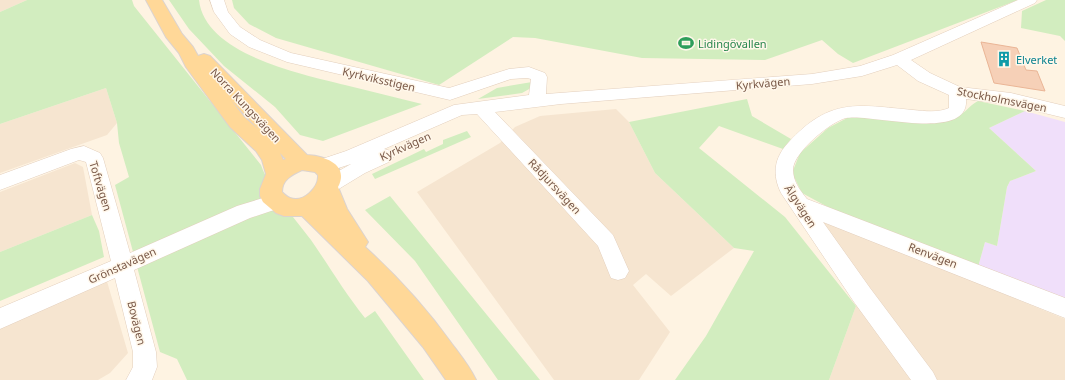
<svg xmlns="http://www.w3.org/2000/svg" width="1065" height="380" font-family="'Noto Sans',sans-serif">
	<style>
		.residential { fill: #f6e5d0 }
		.education { fill: #f0dffa }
		.green { fill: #d2edbf }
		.building { fill: #f6d0b7; stroke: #eab596 }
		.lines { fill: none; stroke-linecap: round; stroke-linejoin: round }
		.minor-casing { stroke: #e3cfbd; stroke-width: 1 }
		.major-casing { stroke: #dcd3cf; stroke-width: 2 }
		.minor { fill: #fff; fill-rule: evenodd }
		.major { fill: #ffd898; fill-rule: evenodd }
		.labels { text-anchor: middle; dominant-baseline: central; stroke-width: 3; stroke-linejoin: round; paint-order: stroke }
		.leisure-label { font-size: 11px; fill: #27864d; stroke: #fff7ea; text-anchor: start }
		.culture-label { font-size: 11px; fill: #0d838f; stroke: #fff7ea; text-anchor: start }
		.street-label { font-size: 11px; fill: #785746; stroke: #fff7ea }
	</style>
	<rect width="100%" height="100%" fill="#fef3e2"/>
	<!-- residential -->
	<path class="residential" d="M0,0H27L0,12Z
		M106,88L117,123L107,135L0,173V124Z
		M616,109L629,122L655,173L734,248L671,296L646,274L633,285L670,332L639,380H554L417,192L500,143L515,127L540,116Z
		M75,163L83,167L92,215L0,252V192Z
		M812,216L1065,319V380H829L856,306L866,296Z
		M106,278L128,353L110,373L98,380H0V326Z"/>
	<!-- education -->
	<path class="education" d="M1025,111L1065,122V301L978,267L985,242L997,246L1007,187L1010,181L1036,171L989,128Z"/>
	<!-- green -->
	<path class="green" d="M27,0H132L134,6L261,165C271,193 293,216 311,240C329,266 345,293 365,318L375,311L424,380H187L177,359L160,352L115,185L129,177L119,143L117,123L106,88L0,124V12Z
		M169,0H199C205,55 302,74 345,85C371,91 396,98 422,104L323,141L300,135L275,107L224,66L189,29Z
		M232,0H1018L853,63L838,54L822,40L765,60L642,58L535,38L513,37L439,85L276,38L249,24L234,8Z
		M1046,0H1065V41L1060,36L1021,28L1022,11Z
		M532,82L531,88L522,93L478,99L497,88Z
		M747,99L752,116L791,139L783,149L719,126L699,148L785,217L856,306L829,380H675L706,336L754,251L734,248L655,173L629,122Z
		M978,101L1025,111L989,128L1036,171L1010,181L1007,187L997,246L985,242L978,267L837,212L802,193L792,173L800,153L828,128L849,117L863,115L950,120C966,114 966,108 978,101Z
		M467,131L471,137L375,179L372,174L424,149L426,152L443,144V140Z
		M390,196L540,380H498L415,261L365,210Z
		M92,215L99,231L104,257L0,301V252Z"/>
	<!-- building -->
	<path class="building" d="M981,42L1017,48L1026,70L1037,71L1045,91L994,83Z"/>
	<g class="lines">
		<defs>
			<path id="minor" d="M210,0H224L228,12L240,27L260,40L291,53L449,88L509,69L529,67L545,73L547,77L546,94L812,74L860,66L893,55L1018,0H1037L1035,3L911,60L930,73L960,87L1011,93L1065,106V118L1011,105L966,99C970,143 871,113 846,118C830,122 794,152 793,169C793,182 800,190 807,199L1065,298V318L823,222L870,288L933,372L937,380H911L854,302L781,193C772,175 774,158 788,143C830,97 857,105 913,110C925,111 938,113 949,108V95L918,81L897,65L862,76L812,84L561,104L495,112L613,235L629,271L625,278L618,280L611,278L598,246L477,114L462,115L384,149L391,151L394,156L391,161L365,173L337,190L330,192L323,190L321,185L323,180L351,164L323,173L316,171L314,166L316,161L346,151L454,105L529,95L531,79L527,78L511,79L450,100L287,62L249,47L230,34L214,12Z
				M84,146L100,153L103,158L130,253L237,206L276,194L283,197L286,202L283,207L250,218L134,270L156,352L157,367L152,380H126L133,367V352L115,278L0,329V308L111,261L86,162L79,160L0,190V175L71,149Z"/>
			<path id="major" d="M146,0H162L182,34L193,47L198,56L204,54L210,56L307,155C324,156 350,164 338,187L347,209L368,242L365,247C397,276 427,309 452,344C461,356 470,367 476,380H446L423,347L368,281L302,216H284L276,213L263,202L260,196V189L266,174L262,160L256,151L230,127L186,67L179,53L166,37ZM231,100L259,130L244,117ZM280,153L286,159L283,160ZM302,170L315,172L318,175C319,187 304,203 290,198C287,197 284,194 282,192C282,180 291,175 302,170Z"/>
		</defs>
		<!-- minor casing -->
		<use href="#minor" class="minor-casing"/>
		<!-- major casing -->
		<use href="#major" class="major-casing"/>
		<!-- minor -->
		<use href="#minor" class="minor"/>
		<!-- major -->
		<use href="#major" class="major"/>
	</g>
	<!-- icons -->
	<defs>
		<symbol id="stadium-bare" viewBox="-9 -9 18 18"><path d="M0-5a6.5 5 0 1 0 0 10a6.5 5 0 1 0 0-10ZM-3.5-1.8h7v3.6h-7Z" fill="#2e9e5b" stroke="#fff7ea" stroke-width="2.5" paint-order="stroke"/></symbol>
		<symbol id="building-bare" viewBox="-9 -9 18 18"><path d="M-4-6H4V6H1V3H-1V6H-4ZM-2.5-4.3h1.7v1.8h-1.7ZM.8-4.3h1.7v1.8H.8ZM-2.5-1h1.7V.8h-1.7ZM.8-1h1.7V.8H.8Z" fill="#0f9aa8" stroke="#fff7ea" stroke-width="2.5" paint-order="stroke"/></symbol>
	</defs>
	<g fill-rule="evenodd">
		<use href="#stadium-bare" x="675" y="32" width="22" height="22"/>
		<use href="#building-bare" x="993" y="48" width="22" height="22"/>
	</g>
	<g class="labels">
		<!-- leisure labels -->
		<g class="leisure-label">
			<text x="698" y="43">Lidingövallen</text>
		</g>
		<!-- culture labels -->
		<g class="culture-label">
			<text x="1016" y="59">Elverket</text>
		</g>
		<!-- street labels -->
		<g class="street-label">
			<text transform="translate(379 79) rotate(13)">Kyrkviksstigen</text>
			<text transform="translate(763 83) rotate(-5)">Kyrkvägen</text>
			<text transform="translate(1002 99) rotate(11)">Stockholmsvägen</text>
			<text transform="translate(246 105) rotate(47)">Norra Kungsvägen</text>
			<text transform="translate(405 146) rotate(-24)">Kyrkvägen</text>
			<text transform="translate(101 186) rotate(73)">Toftvägen</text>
			<text transform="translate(555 186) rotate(47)">Rådjursvägen</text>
			<text transform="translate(801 206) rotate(57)">Älgvägen</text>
			<text transform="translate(933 255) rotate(21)">Renvägen</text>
			<text transform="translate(122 265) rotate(-24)">Grönstavägen</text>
			<text transform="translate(137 323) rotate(76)">Bovägen</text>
		</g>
	</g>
</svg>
